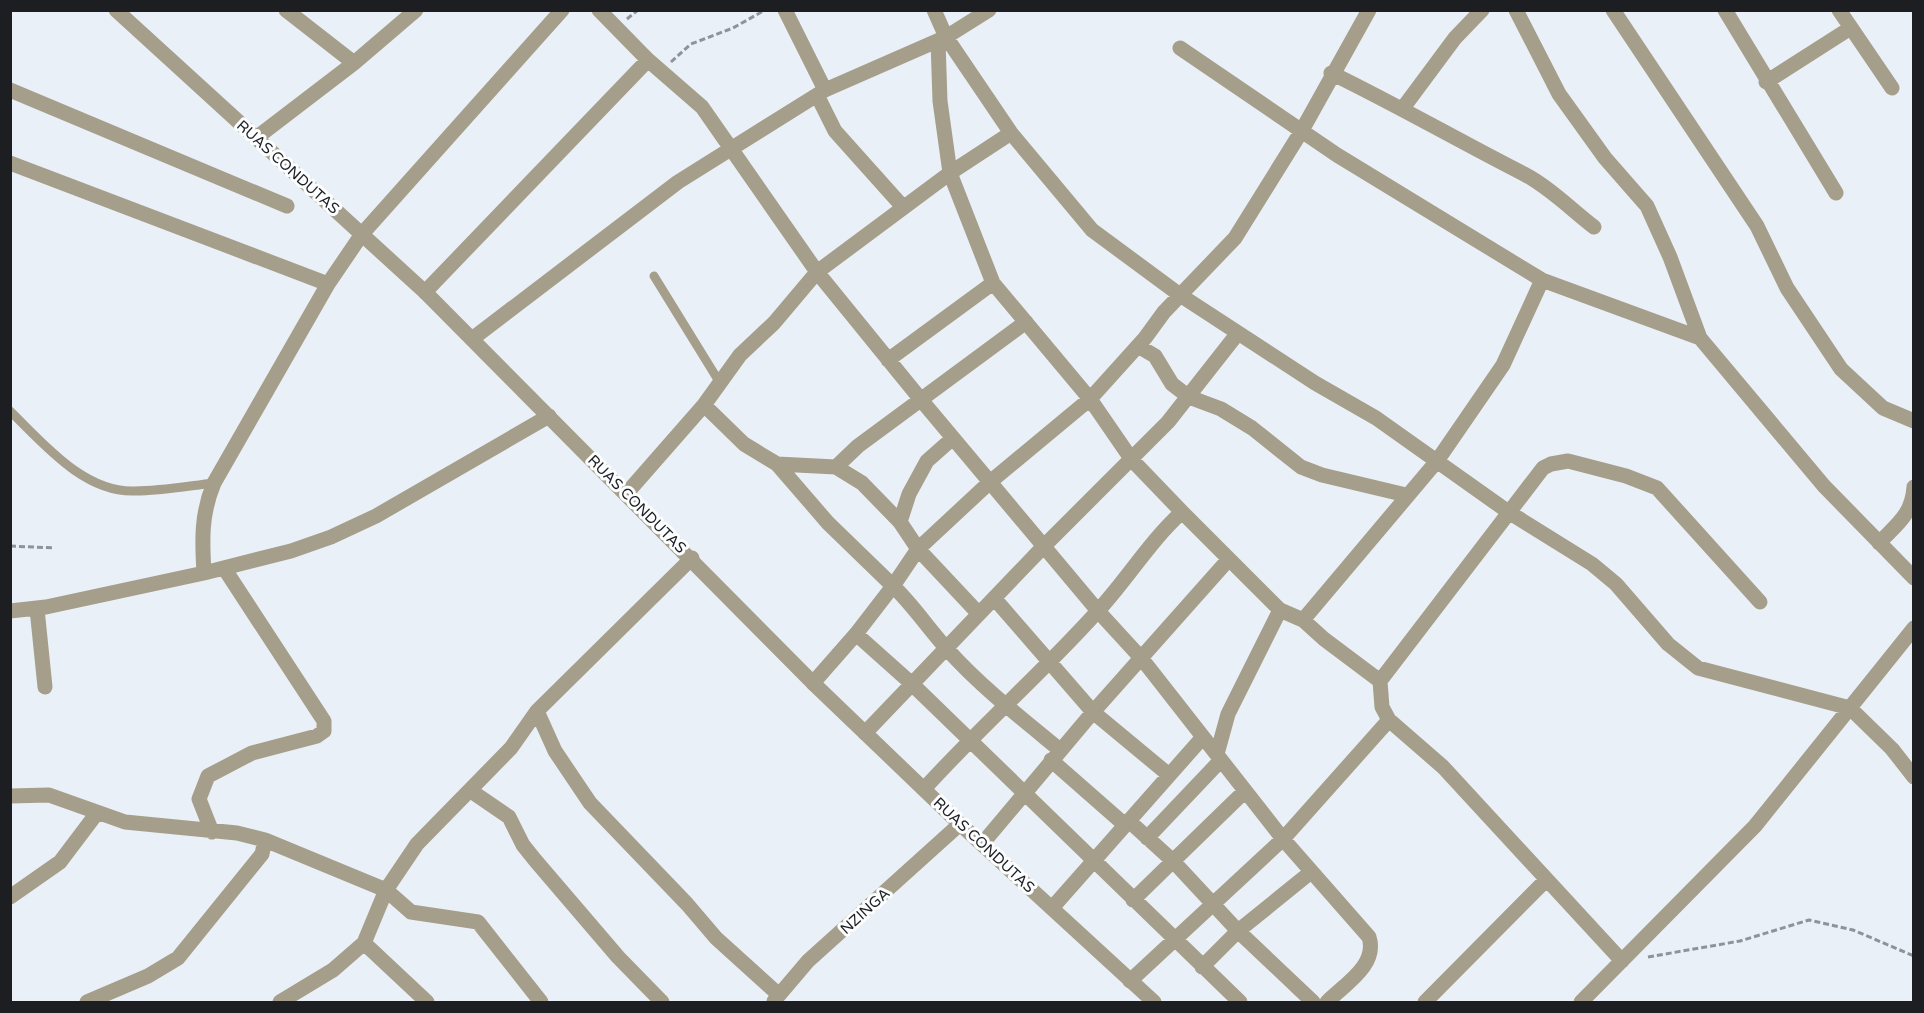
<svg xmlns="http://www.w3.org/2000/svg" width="1924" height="1013" font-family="'Varela Round',sans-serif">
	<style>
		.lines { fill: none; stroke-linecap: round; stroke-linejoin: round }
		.path { stroke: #8f9399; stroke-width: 3; stroke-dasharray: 6 3; stroke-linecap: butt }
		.service { stroke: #a59e8a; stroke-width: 9 }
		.minor { stroke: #a59e8a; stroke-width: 15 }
		.tertiary { stroke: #a59e8a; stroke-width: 15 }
		.labels { text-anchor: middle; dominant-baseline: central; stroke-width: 6; stroke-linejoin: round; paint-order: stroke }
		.street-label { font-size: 15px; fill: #1c1e21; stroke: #fbfdfe }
	</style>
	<rect width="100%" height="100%" fill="#eaf0f8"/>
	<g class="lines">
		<!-- path -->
		<path class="path" d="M627,19L638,10
			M671,62L691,44L733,28L765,10
			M10,546L55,548
			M1648,957L1740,941L1809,920L1853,930L1914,956"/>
		<!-- service -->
		<path class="service" d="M654,276L720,383
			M10,411C44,444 84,493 135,491C161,491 188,486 214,483"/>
		<!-- minor -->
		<path class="minor" d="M286,10L354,63
			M599,10L648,60L702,107L817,272L922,401L1098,611L1142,659L1283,839L1369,937C1378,965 1345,984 1327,1002
			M785,10L825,90
			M934,10L946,37L1011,133L1092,230L1180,295L1315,383L1376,418L1510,513L1592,564L1616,584L1668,644L1698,668L1850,708L1892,749L1914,777
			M1516,10L1559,94L1605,158L1647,206L1670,257L1700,338L1824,486L1914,578
			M1613,10L1757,226L1787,288L1841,369L1883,408L1914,421
			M1725,10L1836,193
			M1839,10L1892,88
			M1180,48L1337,155L1542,280L1700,338
			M1331,73C1397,105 1459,141 1524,174C1549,187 1572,210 1594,227
			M1766,82L1849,29
			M10,90L287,206
			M817,95L835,131L903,207
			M1403,108L1455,38L1482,10
			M256,138L354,63L416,10
			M10,163L328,284
			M1542,280L1503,365L1437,461L1303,620L1324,639L1380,681L1382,707L1389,720L1443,767L1622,961
			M425,292L648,60
			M472,339L678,182L825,90L946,37L989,10
			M1138,346L1155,356L1172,384L1189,397L1221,409L1252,428L1301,467L1322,475L1406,495
			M888,360L993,283
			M704,405L744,444L777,464L828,523L893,586L856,634L813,683
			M953,438L927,461L909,494L900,522L918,549L893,586C913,605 928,628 947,649C980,686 1021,718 1060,750
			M777,464L836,467L862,483L900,522
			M836,467L858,446L1026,322
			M626,494L704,405L740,355L774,323L817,272L950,173L940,101L938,41
			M1182,512L1229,559
			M1879,543C1897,524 1912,515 1914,487
			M204,573C202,540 201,514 214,483L328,284L362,234L562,10
			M994,598L1093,712L1169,775
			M37,609L45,687
			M10,611L46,607L204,573L291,551L331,537L376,516L549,416
			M979,614L918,549L990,482L1090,399L1145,338L1164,312L1235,238L1301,132L1369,10
			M856,634L912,684L1240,1002
			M1380,681L1543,468L1551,464L1568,461L1626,476L1657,488L1760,602
			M537,711L555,751L590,803L687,904L716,938L778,994
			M865,733L1044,546L1168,422L1238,333
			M1217,754L1228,714L1280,610
			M1051,760L1125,825
			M924,789C979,728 1041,674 1096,613C1126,581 1149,542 1182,512L1132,460L1090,399L993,283L950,173L1011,133
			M471,791L509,817L523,845L535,860L618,957L662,1002
			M10,796L49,795L125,822L237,833L265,840L386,890L411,912L478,922L541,1002
			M1129,821L1173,861L1244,792
			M212,832L199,799L208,776L252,753L317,736L324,731V721L224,568
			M1147,838L1221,760
			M982,844L1093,712L1229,559L1280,610L1303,620
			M10,897L60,862L97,813
			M1133,900L1173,861L1238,931L1313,1002
			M1052,908L1203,737
			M1202,967L1238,931L1311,872
			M1130,981L1283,839L1389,720
			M774,1001L808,961L960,824
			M87,1002L148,976L178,958L262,854L265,840
			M280,1002L333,970L364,943
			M427,1002L364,943L386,890L417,844L511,748L537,711L692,558
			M1425,1002L1546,880
			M1581,1002L1755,826L1914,628"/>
		<!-- tertiary -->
		<path class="tertiary" d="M116,10L425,292L813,683L960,824L1154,1002"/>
	</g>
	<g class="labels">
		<!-- street labels -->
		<g class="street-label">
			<text transform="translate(288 167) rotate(42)">RUAS CONDUTAS</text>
			<text transform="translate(637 504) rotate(45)">RUAS CONDUTAS</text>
			<text transform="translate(984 845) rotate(43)">RUAS CONDUTAS</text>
			<text transform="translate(865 911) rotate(-42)">NZINGA</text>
		</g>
	</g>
	<!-- border -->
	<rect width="1924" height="1013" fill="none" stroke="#1c1e21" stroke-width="24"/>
</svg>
